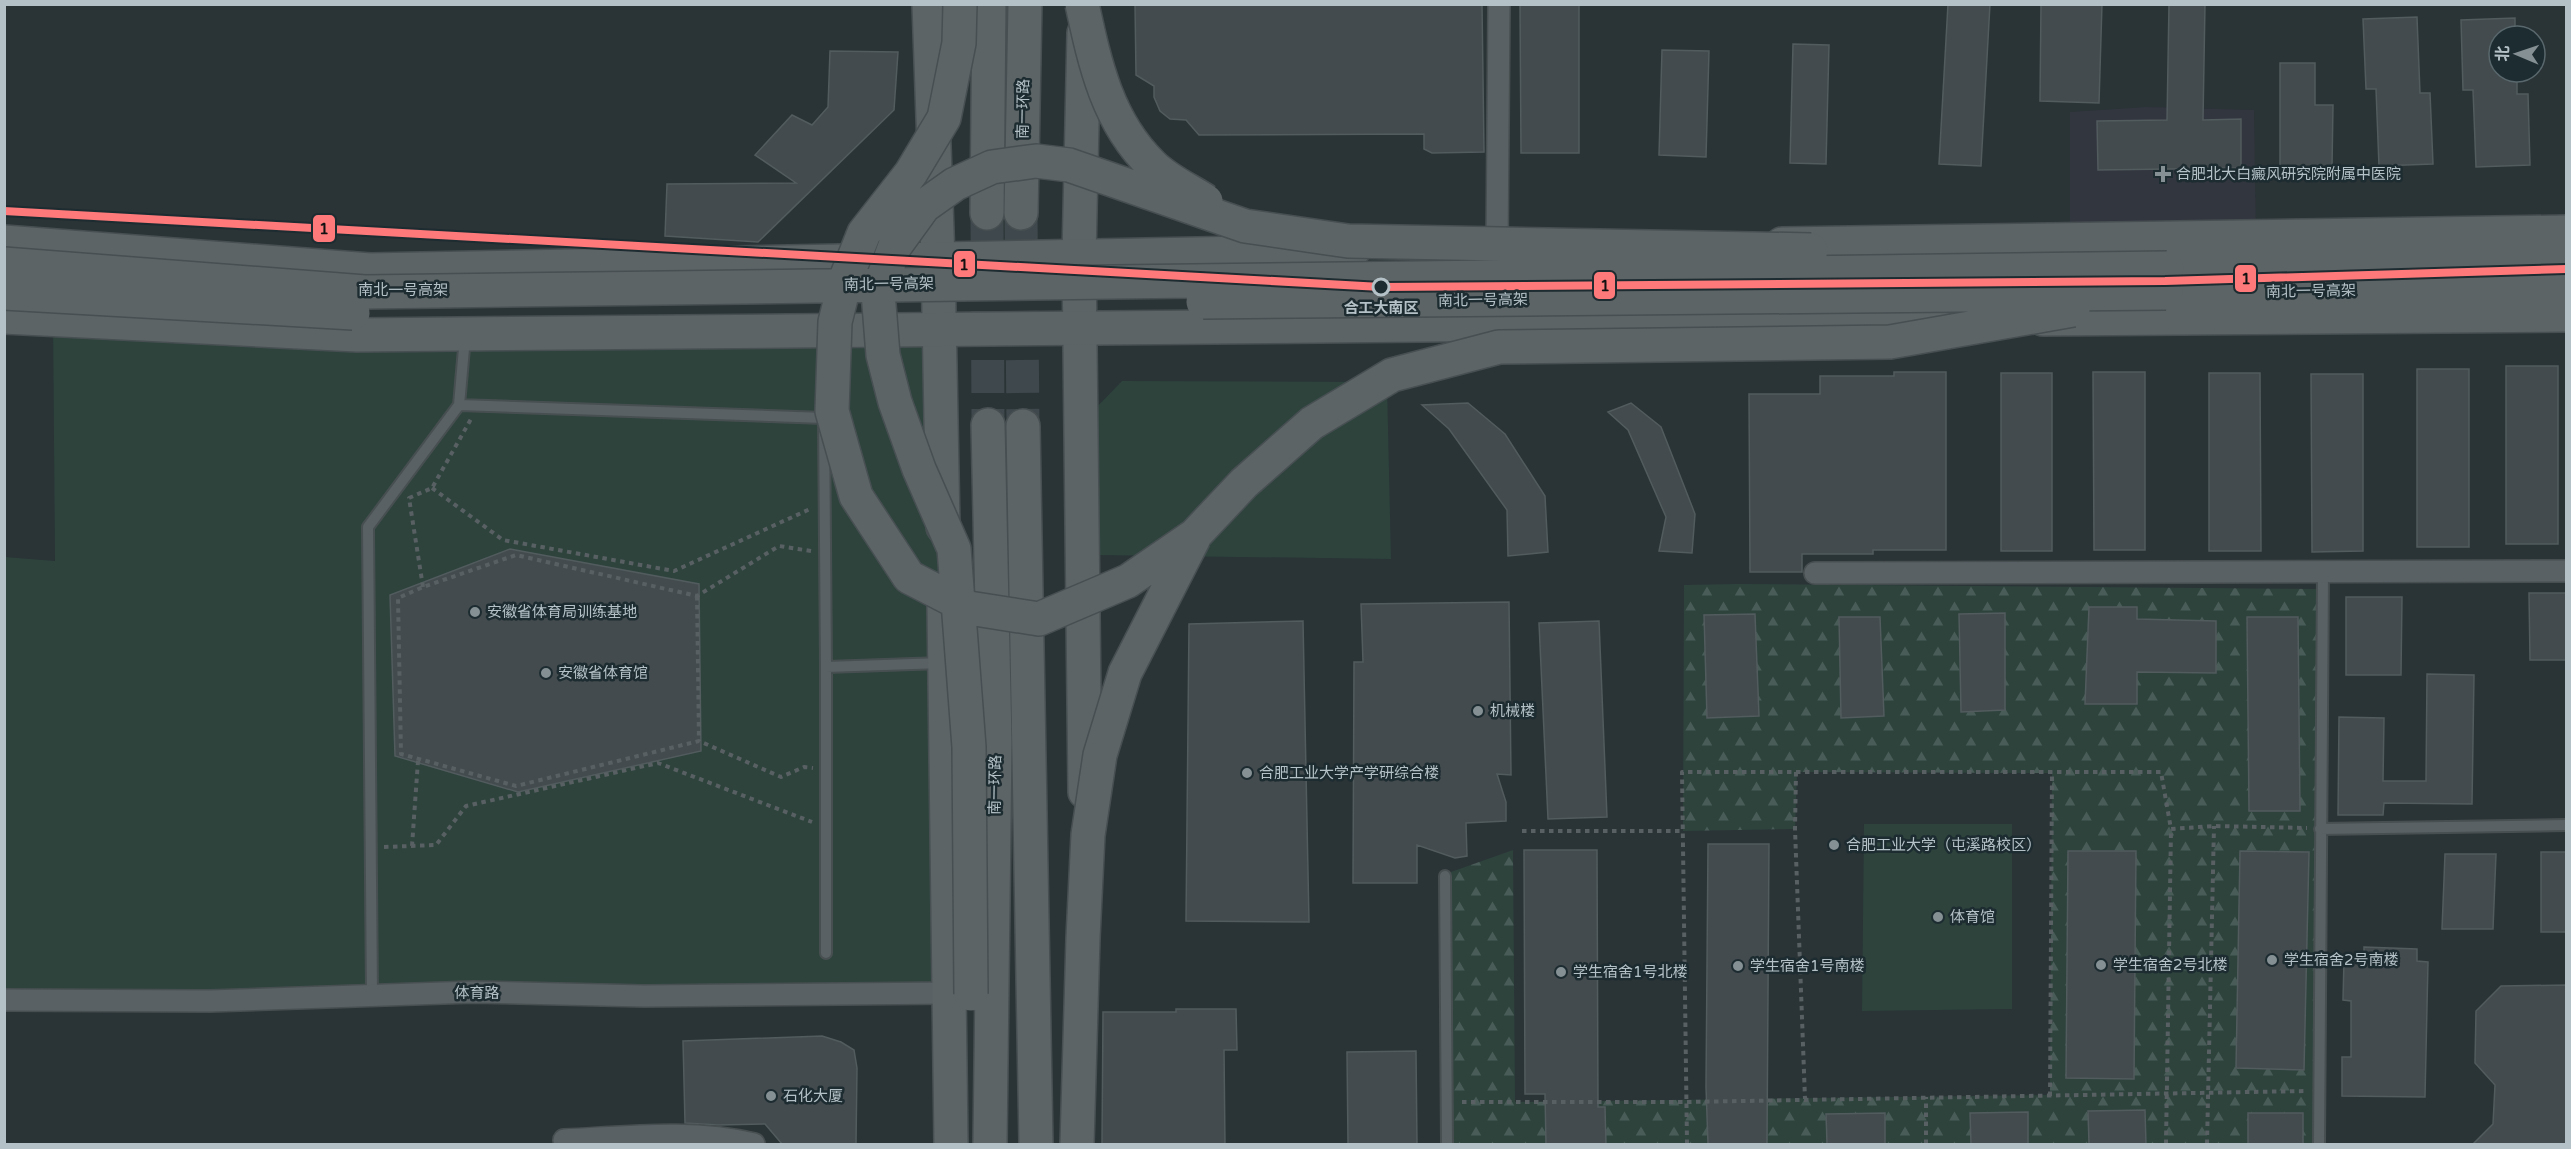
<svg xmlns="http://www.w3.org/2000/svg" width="2571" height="1149" font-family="'Varela Round','Noto Sans SC',sans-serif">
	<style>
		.medical { fill: #32363f }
		.forest { fill: url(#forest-firs) }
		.park { fill: #2d433c }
		.building { fill: #434b4e; stroke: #525b5e; stroke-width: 1.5 }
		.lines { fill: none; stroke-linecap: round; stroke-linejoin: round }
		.trunk-tunnel { stroke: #3f484c; stroke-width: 33; stroke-dasharray: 33 16; stroke-linecap: butt }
		.service-casing { stroke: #484f51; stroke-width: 14 }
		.minor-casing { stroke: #484f51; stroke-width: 24 }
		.primary-casing { stroke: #485053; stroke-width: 36 }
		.trunk-casing { stroke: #474f52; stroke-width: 36 }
		.path { stroke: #596063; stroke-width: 4; stroke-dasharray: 4.5 4.5; stroke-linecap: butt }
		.service { stroke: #596165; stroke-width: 10 }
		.minor { stroke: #596165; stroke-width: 21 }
		.primary { stroke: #5c6466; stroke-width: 33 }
		.trunk { stroke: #5d6466; stroke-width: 33 }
		.trunk-bridge-casing { stroke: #474f52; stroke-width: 36; stroke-linecap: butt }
		.trunk-bridge { stroke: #5d6466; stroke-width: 33 }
		.metro-1-casing { stroke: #1d2c31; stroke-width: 12 }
		.metro-1 { stroke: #fe7a7a; stroke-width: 8 }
		.poi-dot { fill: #849094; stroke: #1d2c31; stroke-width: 2 }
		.stop-dot { fill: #1d2c31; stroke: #b4c2c7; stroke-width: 3 }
		.labels { text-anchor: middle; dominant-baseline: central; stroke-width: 5; stroke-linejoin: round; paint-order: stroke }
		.street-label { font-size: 15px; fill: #b4c2c7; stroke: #1d2c31 }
		.poi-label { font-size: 15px; fill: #b4c2c7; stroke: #1d2c31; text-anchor: start }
		.stop-label { font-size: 15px; font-weight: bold; fill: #b4c2c7; stroke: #1d2c31 }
		.line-badge { stroke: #1d2c31; stroke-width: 2 }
		.pale-badge-label { font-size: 16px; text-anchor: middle; font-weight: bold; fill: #111 }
	</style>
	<defs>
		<pattern id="forest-firs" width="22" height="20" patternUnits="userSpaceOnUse" patternTransform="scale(1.5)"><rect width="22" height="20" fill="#2d433c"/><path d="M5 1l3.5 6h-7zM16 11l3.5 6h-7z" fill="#495c57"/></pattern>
	</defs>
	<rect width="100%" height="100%" fill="#2a3336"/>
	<!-- medical -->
	<path class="medical" d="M2146,107L2254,110L2256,236L2070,239V112Z"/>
	<!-- forest -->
	<path class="forest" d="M1738,584L2323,589L2320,1144H1449L1451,872L1513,850L1515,1102L2050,1095L2052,773L1797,772L1795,829L1683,831L1684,585Z"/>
	<!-- park -->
	<path class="park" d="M53,320L938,330L950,993L5,1000V557L55,561Z
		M1122,381L1387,382L1391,559L1095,555L1090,414Z
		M1864,824H2012V1009L1862,1011Z"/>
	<!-- building -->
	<path class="building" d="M1135,4H1482L1484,152L1432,153L1424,149V134L1199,135L1186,120L1170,119L1160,111L1154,97V86L1136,75Z
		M1520,4H1579V153H1521Z
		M1948,4H1990L1981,166L1939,164Z
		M2041,4H2102L2099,103L2040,101Z
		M2169,4H2205L2203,120L2241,119V168L2098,170L2097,121L2167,120Z
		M2417,17L2420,93H2430L2433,164L2379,166L2376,89H2366L2363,19Z
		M2515,18V36H2499V72H2517V94H2528L2530,165L2476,167L2473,90H2463L2461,20Z
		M1793,44L1829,45L1826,164L1790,163Z
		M1662,50L1709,51L1706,157L1659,155Z
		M830,51L898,52L894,110L758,242L665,236L667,184L796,183L755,155L792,115L812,125L828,107Z
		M2280,63H2315V105H2333L2332,167L2280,166Z
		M2506,366H2558V544H2506Z
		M2417,369H2469V547H2417Z
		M1894,372H1946V550H1873V554H1802V572H1750L1749,394H1820V376H1894Z
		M2093,372H2145V550H2094Z
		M2001,373H2052V551H2001Z
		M2209,373H2260L2261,551H2209Z
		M2311,374H2363V551L2312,552Z
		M1468,403L1505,434L1545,496L1548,552L1508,556L1507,510L1449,429L1422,405Z
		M1631,403L1661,427L1695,514L1692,553L1659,551L1666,517L1628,430L1608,412Z
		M510,549L699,584L701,751L518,792L395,756L390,595Z
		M2529,593H2566V660H2530Z
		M2346,597H2402L2401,675H2346Z
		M1509,602L1511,775L1497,774L1506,802V821L1466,823L1467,856L1455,858L1417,845V883H1353L1354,662H1363L1361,604Z
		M2089,607H2137V619L2216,621V673L2137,672V704H2085Z
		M2005,613V710L1961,712L1959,614Z
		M1755,614L1759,716L1707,718L1704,615Z
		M1839,617H1880L1884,716L1841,718Z
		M2247,617H2298L2300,811H2249Z
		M1303,621L1309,922L1186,921L1189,624Z
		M1599,621L1607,817L1548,819L1539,623Z
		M2427,674L2474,675L2472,804L2384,803L2383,815H2338L2339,717L2384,718L2383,781H2426Z
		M1708,844H1769L1767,1144H1708L1706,1087Z
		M1524,850H1597L1598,1107H1605L1606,1144H1546L1545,1094H1525Z
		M2068,851H2136L2134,1079L2066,1078Z
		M2240,851L2309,852L2304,1070L2236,1068Z
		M2541,852H2566V932H2541Z
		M2445,854H2496L2493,929H2442Z
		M2364,947L2417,949V961L2428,962L2425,1097L2342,1096V1057H2351V1001L2343,1000L2344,960H2364Z
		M2566,985V1144H2473L2493,1124L2495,1085L2475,1063L2476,1011L2501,986Z
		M1176,1009H1236L1237,1050H1224L1225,1144H1102L1103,1012H1176Z
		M822,1036L841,1042L854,1050L857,1068L856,1144H782L765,1124L718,1125L685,1123L683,1041Z
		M1416,1051L1417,1144H1348L1347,1052Z
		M2145,1110L2146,1144H2089L2088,1111Z
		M2028,1112V1144H1971L1970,1113Z
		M1885,1113V1144H1827L1826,1114Z
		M2248,1113H2303V1144H2248Z"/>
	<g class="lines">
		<!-- trunk-tunnel -->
		<path class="trunk-tunnel" d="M987,213L988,425
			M1021,213L1023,426"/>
		<defs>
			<path id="service" d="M459,405L824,418L826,667L942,663
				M2320,829L2566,825
				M1445,876L1447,1144
				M826,953V667
				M372,996L368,527L459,405L465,337
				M2319,1144L2323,572"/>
			<path id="minor" d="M1497,248L1499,4
				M1815,573L2566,571
				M4,1000L210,1001L473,992L644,996L950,993
				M564,1140C627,1137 692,1129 754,1144"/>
			<path id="primary" d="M929,4L938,260L943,527
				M1084,33L1079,256L1085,792
				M944,606L951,1144"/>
			<path id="trunk" d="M987,213L989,4
				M1021,213L1025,4
				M4,242L370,270L1353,251
				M1782,244L2566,232
				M2167,268L2566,263
				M2166,293L2566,288
				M4,317L357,335L1961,320
				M2043,319L2566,315
				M988,425L995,741L990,1144
				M1023,426L1036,1144"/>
		</defs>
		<!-- service casing -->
		<use href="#service" class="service-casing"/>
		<!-- minor casing -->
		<use href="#minor" class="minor-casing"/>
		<!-- primary casing -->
		<use href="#primary" class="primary-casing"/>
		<!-- trunk casing -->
		<use href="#trunk" class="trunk-casing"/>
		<!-- path -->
		<path class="path" d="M432,488L503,540L674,571L810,509
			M811,551L779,546L697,596L516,555L423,587L398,598L401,754L516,786L699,741L781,777L804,767L813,768
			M423,587L409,498L432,488L471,419
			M697,596L699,741
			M1796,772L1795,829L1805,1099
			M1522,831H1683
			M412,846L418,761
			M384,847L436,845L466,806L658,763L812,822
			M2050,1096L2052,772
			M1462,1102H1687L2307,1091
			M1687,1144L1682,772H2161L2171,829L2214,826L2307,828
			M1926,1144V1097
			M2166,1144L2171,829
			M2207,1144L2214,826"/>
		<!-- service -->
		<use href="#service" class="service"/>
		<!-- minor -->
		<use href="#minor" class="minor"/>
		<!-- primary -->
		<use href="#primary" class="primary"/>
		<!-- trunk -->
		<use href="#trunk" class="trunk"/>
		<defs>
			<path id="trunk-bridge" d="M960,4L959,43L944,118L911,173L864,233L846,278L835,322L832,411L856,496L909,577L969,608L1039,619L1128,581L1195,535L1244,483L1312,423L1392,375L1499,347L1890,342L2073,310
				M1082,4C1095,64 1107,121 1152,165C1167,180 1189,190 1206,201
				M4,264L365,292L2167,268
				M4,293L353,313
				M1203,302L2166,293
				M971,994L969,747L954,549L919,469L895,402L883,355L878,292L895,246L924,206L955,184L992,167L1036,161L1069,165L1245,226L1348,241L1811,250
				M1077,1144L1083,938L1088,835L1100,755L1125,673L1194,538"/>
		</defs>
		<!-- trunk-bridge casing -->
		<use href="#trunk-bridge" class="trunk-bridge-casing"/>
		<!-- trunk-bridge -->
		<use href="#trunk-bridge" class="trunk-bridge"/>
		<defs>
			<path id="metro-1" d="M4,211L1381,287L2165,281L2566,269"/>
		</defs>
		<!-- metro-1 casing -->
		<use href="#metro-1" class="metro-1-casing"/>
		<!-- metro-1 -->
		<use href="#metro-1" class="metro-1"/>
	</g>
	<!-- markers -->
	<g class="poi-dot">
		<path d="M2160 165h6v6h6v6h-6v6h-6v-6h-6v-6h6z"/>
		<circle cx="475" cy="612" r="6"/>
		<circle cx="546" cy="673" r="6"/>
		<circle cx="1478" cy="711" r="6"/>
		<circle cx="1247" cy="773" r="6"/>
		<circle cx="1834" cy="845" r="6"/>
		<circle cx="1938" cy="917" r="6"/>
		<circle cx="2272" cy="960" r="6"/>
		<circle cx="2101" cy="965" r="6"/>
		<circle cx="1738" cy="966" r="6"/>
		<circle cx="1561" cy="972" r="6"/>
		<circle cx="771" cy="1096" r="6"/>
	</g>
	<circle class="stop-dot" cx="1381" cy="287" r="8"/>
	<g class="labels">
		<!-- street labels -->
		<g class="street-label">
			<text transform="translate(1023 109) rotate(-89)">南一环路</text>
			<text transform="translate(889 284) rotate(-1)">南北一号高架</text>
			<text x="403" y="290">南北一号高架</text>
			<text transform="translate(2311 291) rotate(-1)">南北一号高架</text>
			<text transform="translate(1483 300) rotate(-1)">南北一号高架</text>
			<text transform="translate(995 785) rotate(-89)">南一环路</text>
			<text x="477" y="993">体育路</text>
		</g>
		<!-- poi labels -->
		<g class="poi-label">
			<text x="2176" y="174">合肥北大白癜风研究院附属中医院</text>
			<text x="487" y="612">安徽省体育局训练基地</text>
			<text x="558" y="673">安徽省体育馆</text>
			<text x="1490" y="711">机械楼</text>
			<text x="1259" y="773">合肥工业大学产学研综合楼</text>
			<text x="1846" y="845">合肥工业大学（屯溪路校区）</text>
			<text x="1950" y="917">体育馆</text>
			<text x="2284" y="960">学生宿舍2号南楼</text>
			<text x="2113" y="965">学生宿舍2号北楼</text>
			<text x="1750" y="966">学生宿舍1号南楼</text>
			<text x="1573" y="972">学生宿舍1号北楼</text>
			<text x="783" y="1096">石化大厦</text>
		</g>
		<!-- stop labels -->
		<g class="stop-label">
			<text x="1381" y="308">合工大南区</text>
		</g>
	</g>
	<g class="line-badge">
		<rect x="312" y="214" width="24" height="29" rx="6" fill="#fe7a7a"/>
		<rect x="953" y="250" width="23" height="28" rx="6" fill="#fe7a7a"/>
		<rect x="2234" y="264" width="23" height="29" rx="6" fill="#fe7a7a"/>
		<rect x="1593" y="271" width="23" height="29" rx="6" fill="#fe7a7a"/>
	</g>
	<g class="pale-badge-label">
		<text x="324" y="234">1</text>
		<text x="964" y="270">1</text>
		<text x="2246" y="284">1</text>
		<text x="1605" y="291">1</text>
	</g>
	<!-- border -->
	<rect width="2571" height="1149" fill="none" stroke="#b4c2c7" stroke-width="12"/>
	<!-- north arrow -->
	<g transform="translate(2517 54) rotate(272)"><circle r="28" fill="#1d2c31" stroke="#59686d" stroke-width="1.5"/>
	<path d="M0-4.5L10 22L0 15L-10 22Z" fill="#849094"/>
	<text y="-9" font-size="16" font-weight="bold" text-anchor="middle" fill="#b4c2c7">北</text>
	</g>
</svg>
